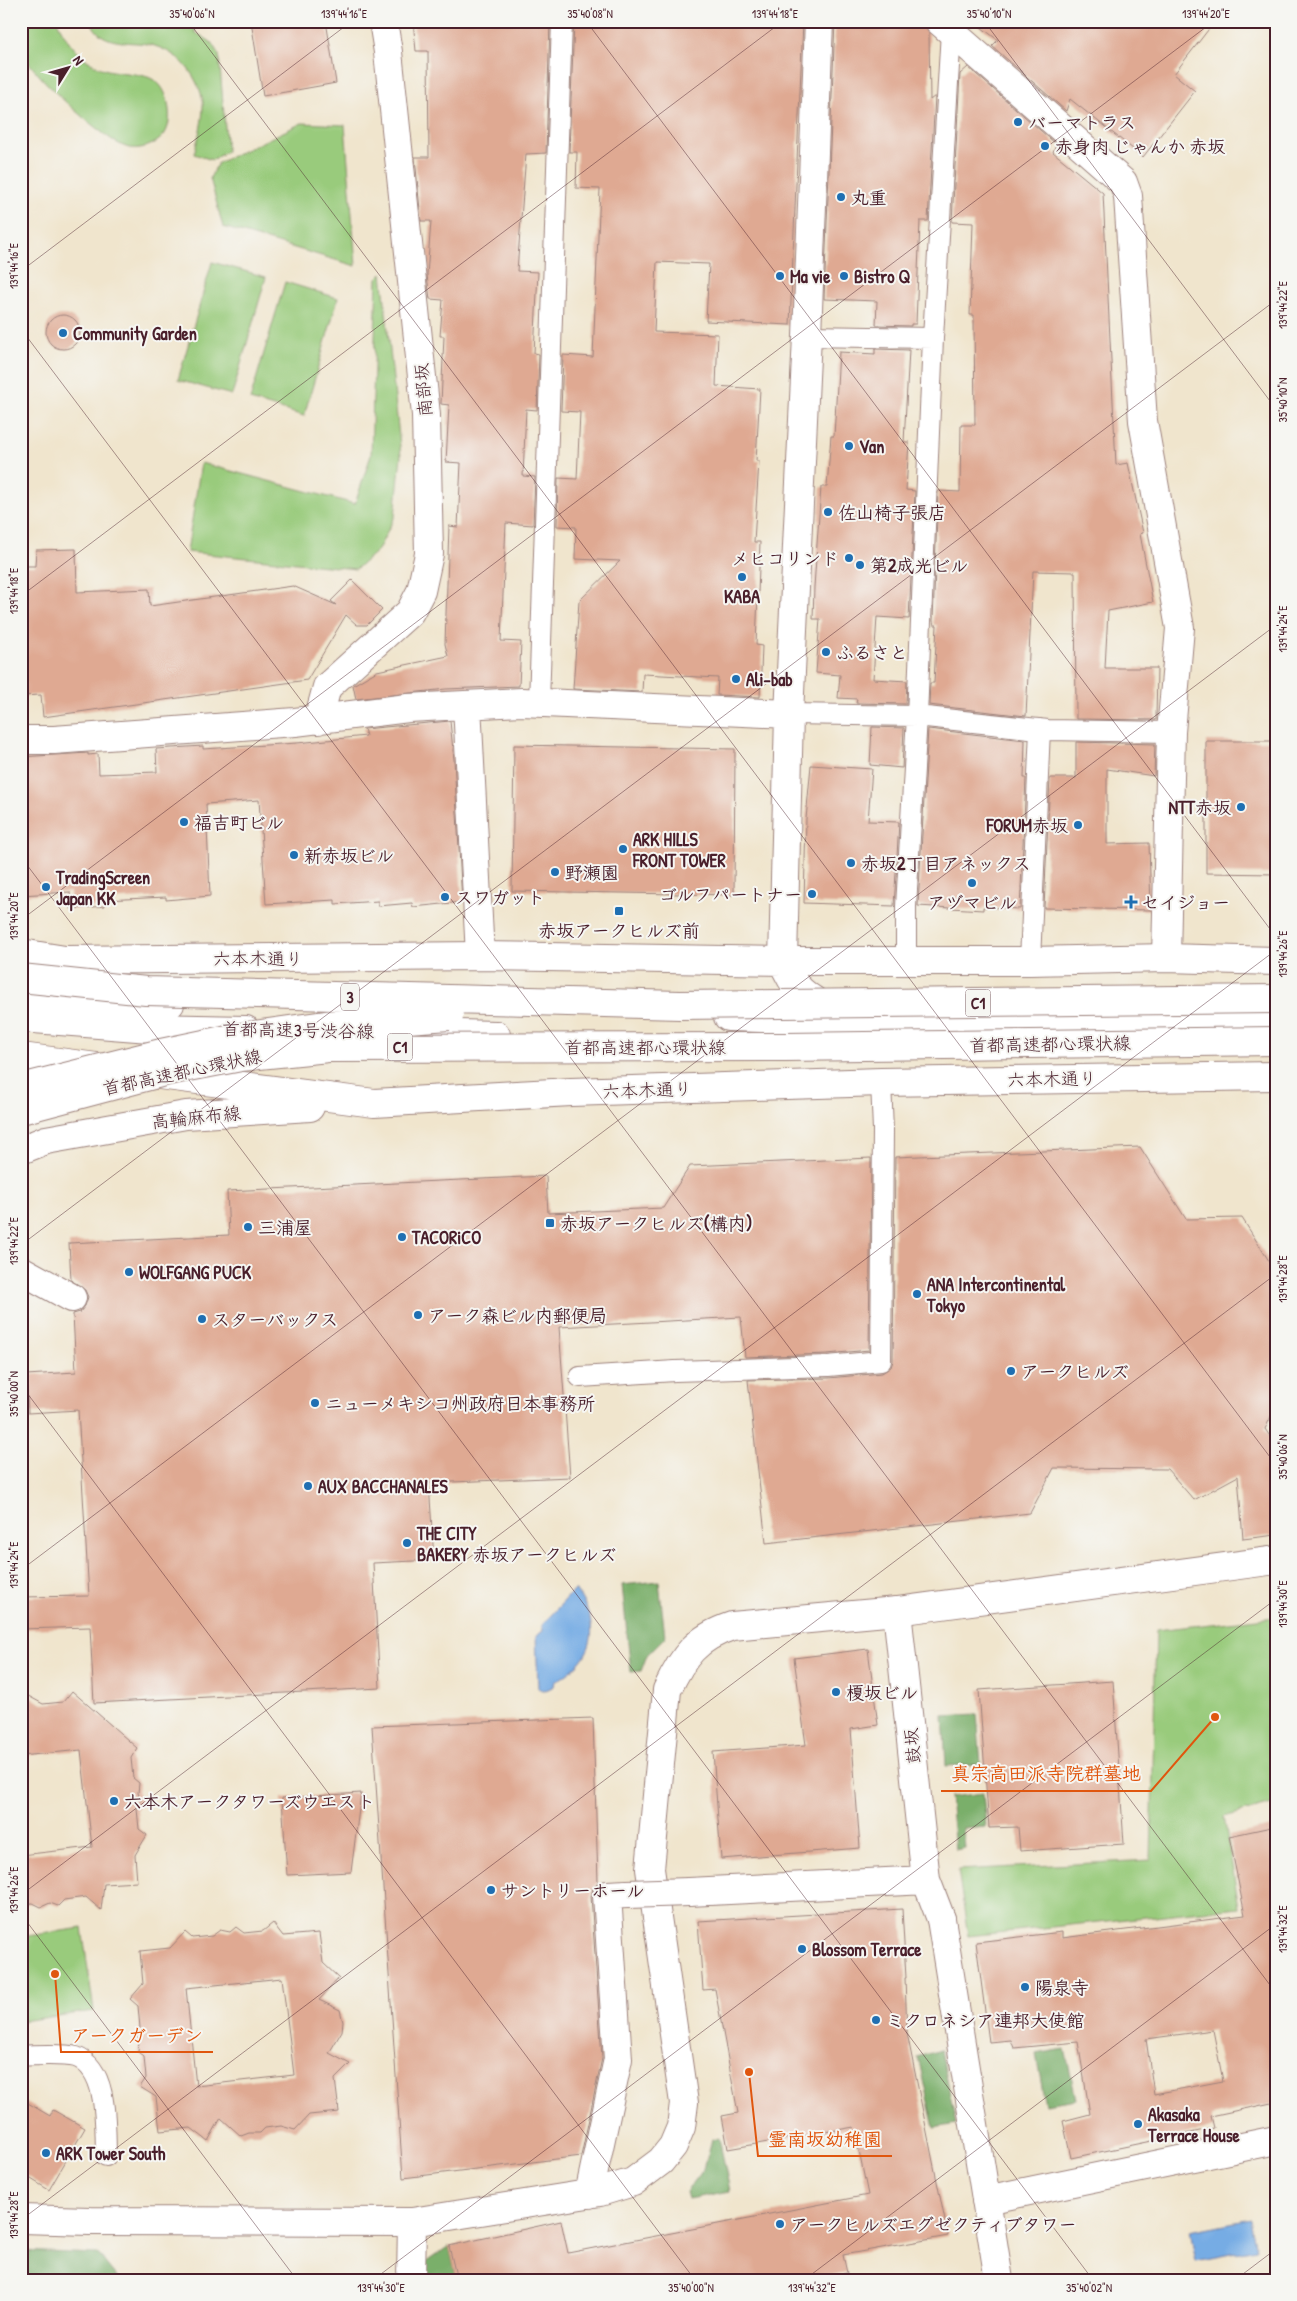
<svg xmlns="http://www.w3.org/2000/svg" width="1297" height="2301" font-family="'Patrick Hand','Klee One',sans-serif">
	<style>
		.green { fill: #99cb7b; stroke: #727553 }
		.forest { fill: #7aaf6b; stroke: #62674b }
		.water { fill: #76ace4; stroke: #606688 }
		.building { fill: #dfa992; fill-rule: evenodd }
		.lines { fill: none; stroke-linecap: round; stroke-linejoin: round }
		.service-casing { stroke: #9d827c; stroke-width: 22 }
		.pedestrian-casing { stroke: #9d827c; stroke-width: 30 }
		.minor-casing { stroke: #9d827c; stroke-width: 30 }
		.tertiary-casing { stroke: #9d827c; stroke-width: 30 }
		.secondary-casing { stroke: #9d827c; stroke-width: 30 }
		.motorway-casing { stroke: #9d827c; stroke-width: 30 }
		.service { stroke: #fff; stroke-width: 20 }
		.pedestrian { stroke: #fff; stroke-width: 28 }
		.minor { stroke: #fff; stroke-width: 28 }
		.tertiary { stroke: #fff; stroke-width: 28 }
		.secondary { stroke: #fff; stroke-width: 28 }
		.motorway { stroke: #fff; stroke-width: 28 }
		.minor-bridge-casing { stroke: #9d827c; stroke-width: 30; stroke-linecap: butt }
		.motorway-bridge-casing { stroke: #9d827c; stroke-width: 30; stroke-linecap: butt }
		.minor-bridge { stroke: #fff; stroke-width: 28 }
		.motorway-bridge { stroke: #fff; stroke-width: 28 }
		.ticks { fill: none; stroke: #4a1f2b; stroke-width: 1; stroke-opacity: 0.45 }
		.poi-dot { fill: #1f6fb2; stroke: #f6f6f2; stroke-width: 2 }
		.labels { text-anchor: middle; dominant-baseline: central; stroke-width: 4; stroke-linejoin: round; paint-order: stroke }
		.shield { fill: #f6f6f2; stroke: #7e6067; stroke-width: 1 }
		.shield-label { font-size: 16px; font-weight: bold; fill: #4a1f2b }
		.poi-label { font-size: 18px; font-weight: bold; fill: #4a1f2b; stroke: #f6f6f2; text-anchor: start }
		.street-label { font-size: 18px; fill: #4a1f2b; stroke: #f6f6f2 }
		.leader { fill: none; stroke: #e0560e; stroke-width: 2 }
		.callout-dot { fill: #e0560e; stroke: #f6f6f2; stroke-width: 2 }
		.callout-label { font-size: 19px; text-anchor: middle; font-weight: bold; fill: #e0560e; stroke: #f6f6f2; stroke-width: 4; stroke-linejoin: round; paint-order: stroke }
		.neatline { fill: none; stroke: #4a1f2b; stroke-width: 2 }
		.ticks-label { font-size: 12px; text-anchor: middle; fill: #4a1f2b }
	</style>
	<rect width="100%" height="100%" fill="#f6f6f2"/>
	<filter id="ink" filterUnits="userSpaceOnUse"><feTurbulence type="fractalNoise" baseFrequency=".02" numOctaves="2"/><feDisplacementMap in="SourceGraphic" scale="10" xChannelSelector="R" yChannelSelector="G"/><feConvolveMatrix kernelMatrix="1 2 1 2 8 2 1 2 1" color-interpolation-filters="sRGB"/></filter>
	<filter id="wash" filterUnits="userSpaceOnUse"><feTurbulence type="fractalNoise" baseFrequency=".0096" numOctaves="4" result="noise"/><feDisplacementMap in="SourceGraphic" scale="20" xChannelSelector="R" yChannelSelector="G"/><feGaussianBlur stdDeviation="1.12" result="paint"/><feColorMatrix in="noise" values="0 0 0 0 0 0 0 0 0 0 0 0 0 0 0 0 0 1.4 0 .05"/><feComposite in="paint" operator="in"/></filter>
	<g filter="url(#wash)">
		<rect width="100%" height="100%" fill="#f0e5cd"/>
		<!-- green -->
		<path class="green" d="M22,21H57C65,38 76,54 93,64C123,82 164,60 169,110C170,118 169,128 164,135C155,146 138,151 126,147C105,141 26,70 21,49C21,47 21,44 21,42L25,39L21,31Z
			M91,21H196L195,32L211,42L219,55L227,151L212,160L194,154C198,138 203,122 203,105C203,95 198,85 193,76C183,59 167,48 147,44C127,41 100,46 91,21Z
			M302,123L345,125L356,266L223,227L210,178L218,163Z
			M212,262L266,277L232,395L178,380Z
			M382,273L401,456L395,516L378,550L356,569L187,552L201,463L355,504L371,455L377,278Z
			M285,282L338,298L304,416L250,400Z
			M1276,1617V1803L1224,1817L1239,1907L968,1936L958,1870L1151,1860L1156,1630Z
			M82,1928L94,2011L21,2021V1937Z"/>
		<!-- forest -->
		<path class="forest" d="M659,1581L665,1637L647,1655L641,1671L631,1672L622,1585Z
			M977,1714L981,1764L946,1766L943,1716Z
			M983,1793L986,1827L963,1829L965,1848L955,1850L950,1797Z
			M1065,2049L1076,2099L1045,2104L1036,2054Z
			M941,2050L956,2124L934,2128L918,2057Z
			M719,2138L730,2191L688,2199L686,2192L704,2169L712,2139Z
			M449,2246L457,2280H422V2265Z
			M21,2251L98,2254L119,2280H21Z"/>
		<!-- water -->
		<path class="water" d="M575,1589C603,1627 595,1659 555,1682L554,1686C548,1689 545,1692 538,1688L536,1636L543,1631L542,1625Z
			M1250,2219L1256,2249L1196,2261L1190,2231Z"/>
		<g id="blocks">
			<!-- building -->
			<path class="building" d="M251,21H326L336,83L263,96Z
				M413,21H550L546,153L526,154L517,271L538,272L534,353L539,354L537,410L526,409L523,476L535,477L533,525L506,523L501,641L521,642L519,686L446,689L356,699L353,685L377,671L448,656L445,644L449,526L458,527L461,463L446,462L449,405L441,404L444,336H440L443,300L430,299L427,275L431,221H421L415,157H429L428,51H416Z
				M574,21H803L790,325L706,321L709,264L657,262L654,332L718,334L716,386L760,389L756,461H759L754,542H760L756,645L762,646L760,697L717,695L718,678L643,674L642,692L573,689L579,601L620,561L575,559L576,527L557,526L558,478L577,479L580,412L561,411L563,355L593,357L597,259L600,189L576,188L577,152H569Z
				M835,21H924L929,33L930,100L935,96L928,221H920L916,324H911V326L876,325L877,301L824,299Z
				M973,21H1215L1174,74L1195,91L1143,157L1070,99L1066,111L992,46L998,40Z
				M968,67L1056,144L1053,152L1103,193L1116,465L1128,463L1143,533L1140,534L1153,602L1108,611L1105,668H1157L1156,720L1076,719L1075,572L1033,571L1026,716L929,705L930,683H934L937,625H934L933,621L938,491L960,492L961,425H975L974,315H970L973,223L952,222L960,74Z
				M46 332a17 17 0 1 1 34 0a17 17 0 1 1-34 0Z
				M875,349L909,350L904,442H909L906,490L915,491L909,619L877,617L873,679L907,681L906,704L856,703L857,699L838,698L840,675L816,673L820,619H813L814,587L821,487H827L831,436H834L839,352L875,354Z
				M76,549L77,592L149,589L150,606L293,586L336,605L331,601L352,580L382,610L367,625H357L346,615L307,680L43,717L41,695L21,696V566H35L36,550Z
				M450,721L454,760L462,902L413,907L412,903L378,906V901L335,904V900L266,904L259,800L206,804L210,896L166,900V897L105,900V906L71,909L70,892L21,895V757L88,753V755L98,754L99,774L157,772L156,749L203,746V749L297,743L366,736L364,729Z
				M872,727L904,728L902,768L870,765Z
				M928,729L1025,740L1024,778H1026L1020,909L983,907V910L918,906Z
				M1206,741H1276V874L1206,873Z
				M1076,742L1155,744L1154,776L1107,769V844L1149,843L1151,910L1044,908L1050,778H1076Z
				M514,745L735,749L734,895L512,891Z
				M811,765L872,769L868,821L899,822L894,906L804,903L806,819Z
				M1140,1147L1186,1219L1242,1218L1276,1272V1406L1265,1429L1276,1445V1535L1243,1539L1238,1476L1194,1500L1167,1469L1054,1468L1030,1513L766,1543L748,1380L829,1378L882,1373L891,1367L893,1361L895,1157Z
				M871,1158L869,1350L827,1354L745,1357L741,1317L559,1327L570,1477L429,1483L434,1560L373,1563L380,1688L94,1703L90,1627L21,1629V1597L89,1596L78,1410L28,1413L26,1375L76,1372L73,1314L80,1312L85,1306L88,1297L85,1290L71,1280L69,1243L229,1235L227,1191L546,1176L548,1213L663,1208L690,1166Z
				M868,1649L878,1725L851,1729L860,1848L721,1859L713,1752L806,1745L794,1658Z
				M1113,1681L1124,1844L1020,1851L1018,1827L989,1828L979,1690Z
				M72,1691L137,1748L131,1758L133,1778L139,1783L138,1793L141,1801L137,1809L139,1829L147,1835L135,1855L137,1882L104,1884L101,1910L86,1897L64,1900L58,1906L50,1903L41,1907L33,1903L21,1904V1855L92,1847L81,1750L21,1756V1692L43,1704L63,1702Z
				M593,1718L598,1882L593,1888L591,1896L602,2058L581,2156L403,2178L372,1726Z
				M361,1793L351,1872L287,1875L282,1798Z
				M1276,1826V2102L1211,2116L1214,2128L1071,2158L1063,2121L1090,2114L1078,2042L1014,2048L1011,2040L989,2042L976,1942L1062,1932V1938L1245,1915L1229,1836ZM1213,2030L1223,2081L1154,2094L1146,2039Z
				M902,1909L906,1978H905L907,2033L948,2236L843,2255L847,2273L812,2280H457L449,2246L561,2221L568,2253L868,2195L854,2127L728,2149L722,2116L738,2113L715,1989L703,1990L698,1921Z
				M273,1923L283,1936L319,1933L323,1963L339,1978L319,2000L340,2010L343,2022L342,2031L329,2053L350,2064L335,2079L339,2112L309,2115L295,2130L281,2126L265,2128L260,2133H249L241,2136L221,2118L208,2141L191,2128L160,2131L156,2097L140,2087L146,2078L144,2057L138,2052L139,2040L136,2033L140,2028L138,2006L130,1999L143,1984L140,1951L170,1948L185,1932L192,1938L212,1936L220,1930L230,1932L236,1927L244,1933L263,1931ZM282,1978L294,2075L196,2086L186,1988Z
				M21,2099L50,2116L53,2110L85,2128L49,2190L21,2173Z"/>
		</g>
	</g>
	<g filter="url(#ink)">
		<use href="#blocks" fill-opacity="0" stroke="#9d827c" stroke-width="1"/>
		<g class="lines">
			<defs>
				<path id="service" d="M807,336L933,338
					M539,702L562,21
					M789,714L917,716L1048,730L1171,732
					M906,961V907L917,716L933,338L951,31
					M1030,961L1040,729
					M580,1377L675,1371L828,1366L881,1361L883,1130L881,1082
					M21,2056C33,2055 65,2054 76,2057C109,2069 105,2128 106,2156"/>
				<path id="pedestrian" d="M21,1270L72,1298"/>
				<path id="minor" d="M939,21L1123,182L1128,196L1143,421L1180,628L1171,732L1166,958
					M467,705L480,956
					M318,720L327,687L410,612L421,591L429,554L426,415L388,52L383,21
					M21,740H54L295,722L408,708L522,702L789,714
					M783,961L789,714L807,336L819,21
					M897,1611L926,1880
					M689,1892L926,1880L941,1919
					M589,2194L618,2059L607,1895L627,1894
					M986,2200L1276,2140"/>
				<path id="tertiary" d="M941,1919L999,2280
					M21,2219L90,2221L412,2222L600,2192L633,2182L661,2161L673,2146L681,2127L684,2103L650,1869L667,1690C683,1656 696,1638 732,1626L897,1611L1276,1560
					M411,2280L412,2222"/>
				<path id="secondary" d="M21,953L65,960L480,956L783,961H1030L1166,958L1276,961
					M783,961C793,989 805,996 830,1010
					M21,1001L170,1004
					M728,1017L852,1021L1276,1026
					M21,1057L104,1068
					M159,1075L374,1103L571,1092L881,1082L1276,1076
					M21,1150L46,1140L186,1115L310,1107"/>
				<path id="motorway" d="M21,1018L150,1028L246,1030
					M379,1032L496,1035"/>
			</defs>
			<!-- service casing -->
			<use href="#service" class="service-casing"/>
			<!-- pedestrian casing -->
			<use href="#pedestrian" class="pedestrian-casing"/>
			<!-- minor casing -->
			<use href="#minor" class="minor-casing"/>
			<!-- tertiary casing -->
			<use href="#tertiary" class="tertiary-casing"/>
			<!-- secondary casing -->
			<use href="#secondary" class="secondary-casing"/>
			<!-- motorway casing -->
			<use href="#motorway" class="motorway-casing"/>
			<!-- service -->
			<use href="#service" class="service"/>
			<!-- pedestrian -->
			<use href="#pedestrian" class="pedestrian"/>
			<!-- minor -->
			<use href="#minor" class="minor"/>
			<!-- tertiary -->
			<use href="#tertiary" class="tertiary"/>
			<!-- secondary -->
			<use href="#secondary" class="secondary"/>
			<!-- motorway -->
			<use href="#motorway" class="motorway"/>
			<defs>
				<path id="minor-bridge" d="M627,1894L689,1892"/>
				<path id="motorway-bridge" d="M21,978L146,991L680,1005L1276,999
					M21,1088L161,1053L233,1038L325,1025L449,1016
					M21,1110L168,1071L241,1057L328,1048L785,1047L1276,1041"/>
			</defs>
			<!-- minor-bridge casing -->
			<use href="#minor-bridge" class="minor-bridge-casing"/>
			<!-- motorway-bridge casing -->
			<use href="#motorway-bridge" class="motorway-bridge-casing"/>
			<!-- minor-bridge -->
			<use href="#minor-bridge" class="minor-bridge"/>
			<!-- motorway-bridge -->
			<use href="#motorway-bridge" class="motorway-bridge"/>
		</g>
	</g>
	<!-- ticks -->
	<path class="ticks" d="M188,21L1276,1465M586,21L1276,937M984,21L1276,409M21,271L352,21M21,329L1276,1993M21,596L783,21M21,857L1093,2280M21,920L1214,21M21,1245L1276,300M21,1385L695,2280M21,1570L1276,625M21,1895L1276,950M21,1914L297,2280M21,2220L1276,1274M373,2280L1276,1599M804,2280L1276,1924M1235,2280L1276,2249"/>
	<!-- markers -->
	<g class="poi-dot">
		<circle cx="1018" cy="122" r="5"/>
		<circle cx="1045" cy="146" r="5"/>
		<circle cx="841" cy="197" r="5"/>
		<circle cx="780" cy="276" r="5"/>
		<circle cx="844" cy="276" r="5"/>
		<circle cx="63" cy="333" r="5"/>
		<circle cx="849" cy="446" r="5"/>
		<circle cx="828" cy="512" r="5"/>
		<circle cx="849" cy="558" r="5"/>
		<circle cx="860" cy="565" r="5"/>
		<circle cx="742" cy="577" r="5"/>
		<circle cx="826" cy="652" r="5"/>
		<circle cx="736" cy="679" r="5"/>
		<circle cx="1241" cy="807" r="5"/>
		<circle cx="184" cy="822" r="5"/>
		<circle cx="1078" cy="825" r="5"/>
		<circle cx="623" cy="849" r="5"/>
		<circle cx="294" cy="855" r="5"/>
		<circle cx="851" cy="863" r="5"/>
		<circle cx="555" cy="872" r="5"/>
		<circle cx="972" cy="883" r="5"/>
		<circle cx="46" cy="887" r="5"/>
		<circle cx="812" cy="894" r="5"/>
		<circle cx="445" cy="897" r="5"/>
		<path d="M1128.5 894.5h5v5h5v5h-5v5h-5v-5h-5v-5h5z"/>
		<rect x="614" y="906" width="10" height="10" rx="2.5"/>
		<rect x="545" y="1218" width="10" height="10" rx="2.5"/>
		<circle cx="248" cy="1227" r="5"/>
		<circle cx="402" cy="1237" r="5"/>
		<circle cx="129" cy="1272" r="5"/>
		<circle cx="917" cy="1294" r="5"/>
		<circle cx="418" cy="1315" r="5"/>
		<circle cx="202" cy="1319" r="5"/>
		<circle cx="1011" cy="1371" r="5"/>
		<circle cx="315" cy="1403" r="5"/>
		<circle cx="308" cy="1486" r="5"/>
		<circle cx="407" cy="1543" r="5"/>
		<circle cx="836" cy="1692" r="5"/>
		<circle cx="114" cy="1801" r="5"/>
		<circle cx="491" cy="1890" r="5"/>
		<circle cx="802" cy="1949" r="5"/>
		<circle cx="1025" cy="1987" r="5"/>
		<circle cx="876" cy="2020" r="5"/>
		<circle cx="1138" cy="2124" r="5"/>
		<circle cx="46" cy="2153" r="5"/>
		<circle cx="780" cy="2224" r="5"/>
	</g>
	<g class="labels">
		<!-- shield labels -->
		<g class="shield">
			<rect x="341" y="983.5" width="18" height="27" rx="4"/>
			<rect x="965.5" y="989.5" width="25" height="27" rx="4"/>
			<rect x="387.5" y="1033.5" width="25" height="27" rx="4"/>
		</g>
		<g class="shield-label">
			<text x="350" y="997">3</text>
			<text x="978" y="1003">C1</text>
			<text x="400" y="1047">C1</text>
		</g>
		<!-- poi labels -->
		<g class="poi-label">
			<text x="1028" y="122">バーマトラス</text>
			<text x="1055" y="146">赤身肉 じゃんか 赤坂</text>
			<text x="851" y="197">丸重</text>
			<text x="790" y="276">Ma vie</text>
			<text x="854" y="276">Bistro Q</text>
			<text x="73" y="333">Community Garden</text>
			<text x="859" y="446">Van</text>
			<text x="838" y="512">佐山椅子張店</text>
			<text x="839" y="558" text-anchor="end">メヒコリンド</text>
			<text x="870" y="565">第2成光ビル</text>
			<text x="742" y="596" text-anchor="middle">KABA</text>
			<text x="836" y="652">ふるさと</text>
			<text x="746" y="679">Ali-bab</text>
			<text x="1231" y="807" text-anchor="end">NTT赤坂</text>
			<text x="194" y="822">福吉町ビル</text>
			<text x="1068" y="825" text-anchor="end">FORUM赤坂</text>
			<text x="633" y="839">ARK HILLS<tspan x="633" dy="21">FRONT TOWER</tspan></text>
			<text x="304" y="855">新赤坂ビル</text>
			<text x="861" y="863">赤坂2丁目アネックス</text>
			<text x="565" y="872">野瀬園</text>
			<text x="56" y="877">TradingScreen<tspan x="56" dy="21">Japan KK</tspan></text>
			<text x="802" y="894" text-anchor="end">ゴルフパートナー</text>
			<text x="455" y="897">スワガット</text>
			<text x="972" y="902" text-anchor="middle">アヅマビル</text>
			<text x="1141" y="902">セイジョー</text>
			<text x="619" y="930" text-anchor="middle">赤坂アークヒルズ前</text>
			<text x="560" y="1223">赤坂アークヒルズ(構内)</text>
			<text x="258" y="1227">三浦屋</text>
			<text x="412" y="1237">TACORiCO</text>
			<text x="139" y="1272">WOLFGANG PUCK</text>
			<text x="927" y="1284">ANA Intercontinental<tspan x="927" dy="21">Tokyo</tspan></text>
			<text x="428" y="1315">アーク森ビル内郵便局</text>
			<text x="212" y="1319">スターバックス</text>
			<text x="1021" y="1371">アークヒルズ</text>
			<text x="325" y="1403">ニューメキシコ州政府日本事務所</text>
			<text x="318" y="1486">AUX BACCHANALES</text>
			<text x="417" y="1533">THE CITY<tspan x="417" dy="21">BAKERY 赤坂アークヒルズ</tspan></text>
			<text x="846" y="1692">榎坂ビル</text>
			<text x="124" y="1801">六本木アークタワーズウエスト</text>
			<text x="501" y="1890">サントリーホール</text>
			<text x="812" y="1949">Blossom Terrace</text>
			<text x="1035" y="1987">陽泉寺</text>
			<text x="886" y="2020">ミクロネシア連邦大使館</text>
			<text x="1148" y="2114">Akasaka<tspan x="1148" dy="21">Terrace House</tspan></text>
			<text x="56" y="2153">ARK Tower South</text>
			<text x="790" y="2224">アークヒルズエグゼクティブタワー</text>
		</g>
		<!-- street labels -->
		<g class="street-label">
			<text transform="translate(423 390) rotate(-95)">南部坂</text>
			<text x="258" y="958">六本木通り</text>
			<text transform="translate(298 1030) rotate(1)">首都高速3号渋谷線</text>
			<text transform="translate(1050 1044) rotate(-1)">首都高速都心環状線</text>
			<text x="645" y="1047">首都高速都心環状線</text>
			<text transform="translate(182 1072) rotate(-12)">首都高速都心環状線</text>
			<text transform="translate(1052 1079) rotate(-1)">六本木通り</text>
			<text transform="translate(647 1090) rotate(-2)">六本木通り</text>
			<text transform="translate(196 1117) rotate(-6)">高輪麻布線</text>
			<text transform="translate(912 1746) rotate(-96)">鼓坂</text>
		</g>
	</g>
	<!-- callouts -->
	<path class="leader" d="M1215 1717L1151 1791H941M55 1974L61 2052H213M749 2072L758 2156H892"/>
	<g class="callout-dot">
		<circle cx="1215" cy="1717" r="5"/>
		<circle cx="55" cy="1974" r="5"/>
		<circle cx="749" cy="2072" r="5"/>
	</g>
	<g class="callout-label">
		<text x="1046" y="1780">真宗高田派寺院群墓地</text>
		<text x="137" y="2042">アークガーデン</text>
		<text x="825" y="2146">霊南坂幼稚園</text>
	</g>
	<!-- margin -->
	<rect width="1297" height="2301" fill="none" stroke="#f6f6f2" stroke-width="55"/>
	<!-- north arrow -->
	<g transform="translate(68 68) rotate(53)" stroke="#f6f6f2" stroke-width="4" paint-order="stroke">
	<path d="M0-4L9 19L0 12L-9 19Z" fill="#4a1f2b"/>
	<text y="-8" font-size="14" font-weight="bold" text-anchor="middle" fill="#4a1f2b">N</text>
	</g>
	<rect x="28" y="28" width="1242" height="2246" class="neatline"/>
	<g class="ticks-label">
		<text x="192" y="18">35°40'06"N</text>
		<text x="344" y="18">139°44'16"E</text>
		<text x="590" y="18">35°40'08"N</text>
		<text x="775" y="18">139°44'18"E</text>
		<text x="989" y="18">35°40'10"N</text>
		<text x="1206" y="18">139°44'20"E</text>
		<text transform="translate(14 266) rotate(-90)" y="4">139°44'16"E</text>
		<text transform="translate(1283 305) rotate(-90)" y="4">139°44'22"E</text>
		<text transform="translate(1283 400) rotate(-90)" y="4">35°40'10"N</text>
		<text transform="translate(14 591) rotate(-90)" y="4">139°44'18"E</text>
		<text transform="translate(1283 629) rotate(-90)" y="4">139°44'24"E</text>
		<text transform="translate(14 916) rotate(-90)" y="4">139°44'20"E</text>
		<text transform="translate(1283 954) rotate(-90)" y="4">139°44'26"E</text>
		<text transform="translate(14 1241) rotate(-90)" y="4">139°44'22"E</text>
		<text transform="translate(1283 1279) rotate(-90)" y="4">139°44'28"E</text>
		<text transform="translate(14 1394) rotate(-90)" y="4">35°40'00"N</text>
		<text transform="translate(1283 1457) rotate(-90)" y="4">35°40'06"N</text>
		<text transform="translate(14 1565) rotate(-90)" y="4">139°44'24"E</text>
		<text transform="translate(1283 1604) rotate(-90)" y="4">139°44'30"E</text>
		<text transform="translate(14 1890) rotate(-90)" y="4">139°44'26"E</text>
		<text transform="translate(1283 1929) rotate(-90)" y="4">139°44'32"E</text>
		<text transform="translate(14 2215) rotate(-90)" y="4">139°44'28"E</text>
		<text x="381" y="2292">139°44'30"E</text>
		<text x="691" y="2292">35°40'00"N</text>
		<text x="812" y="2292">139°44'32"E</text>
		<text x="1089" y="2292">35°40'02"N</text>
	</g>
</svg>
